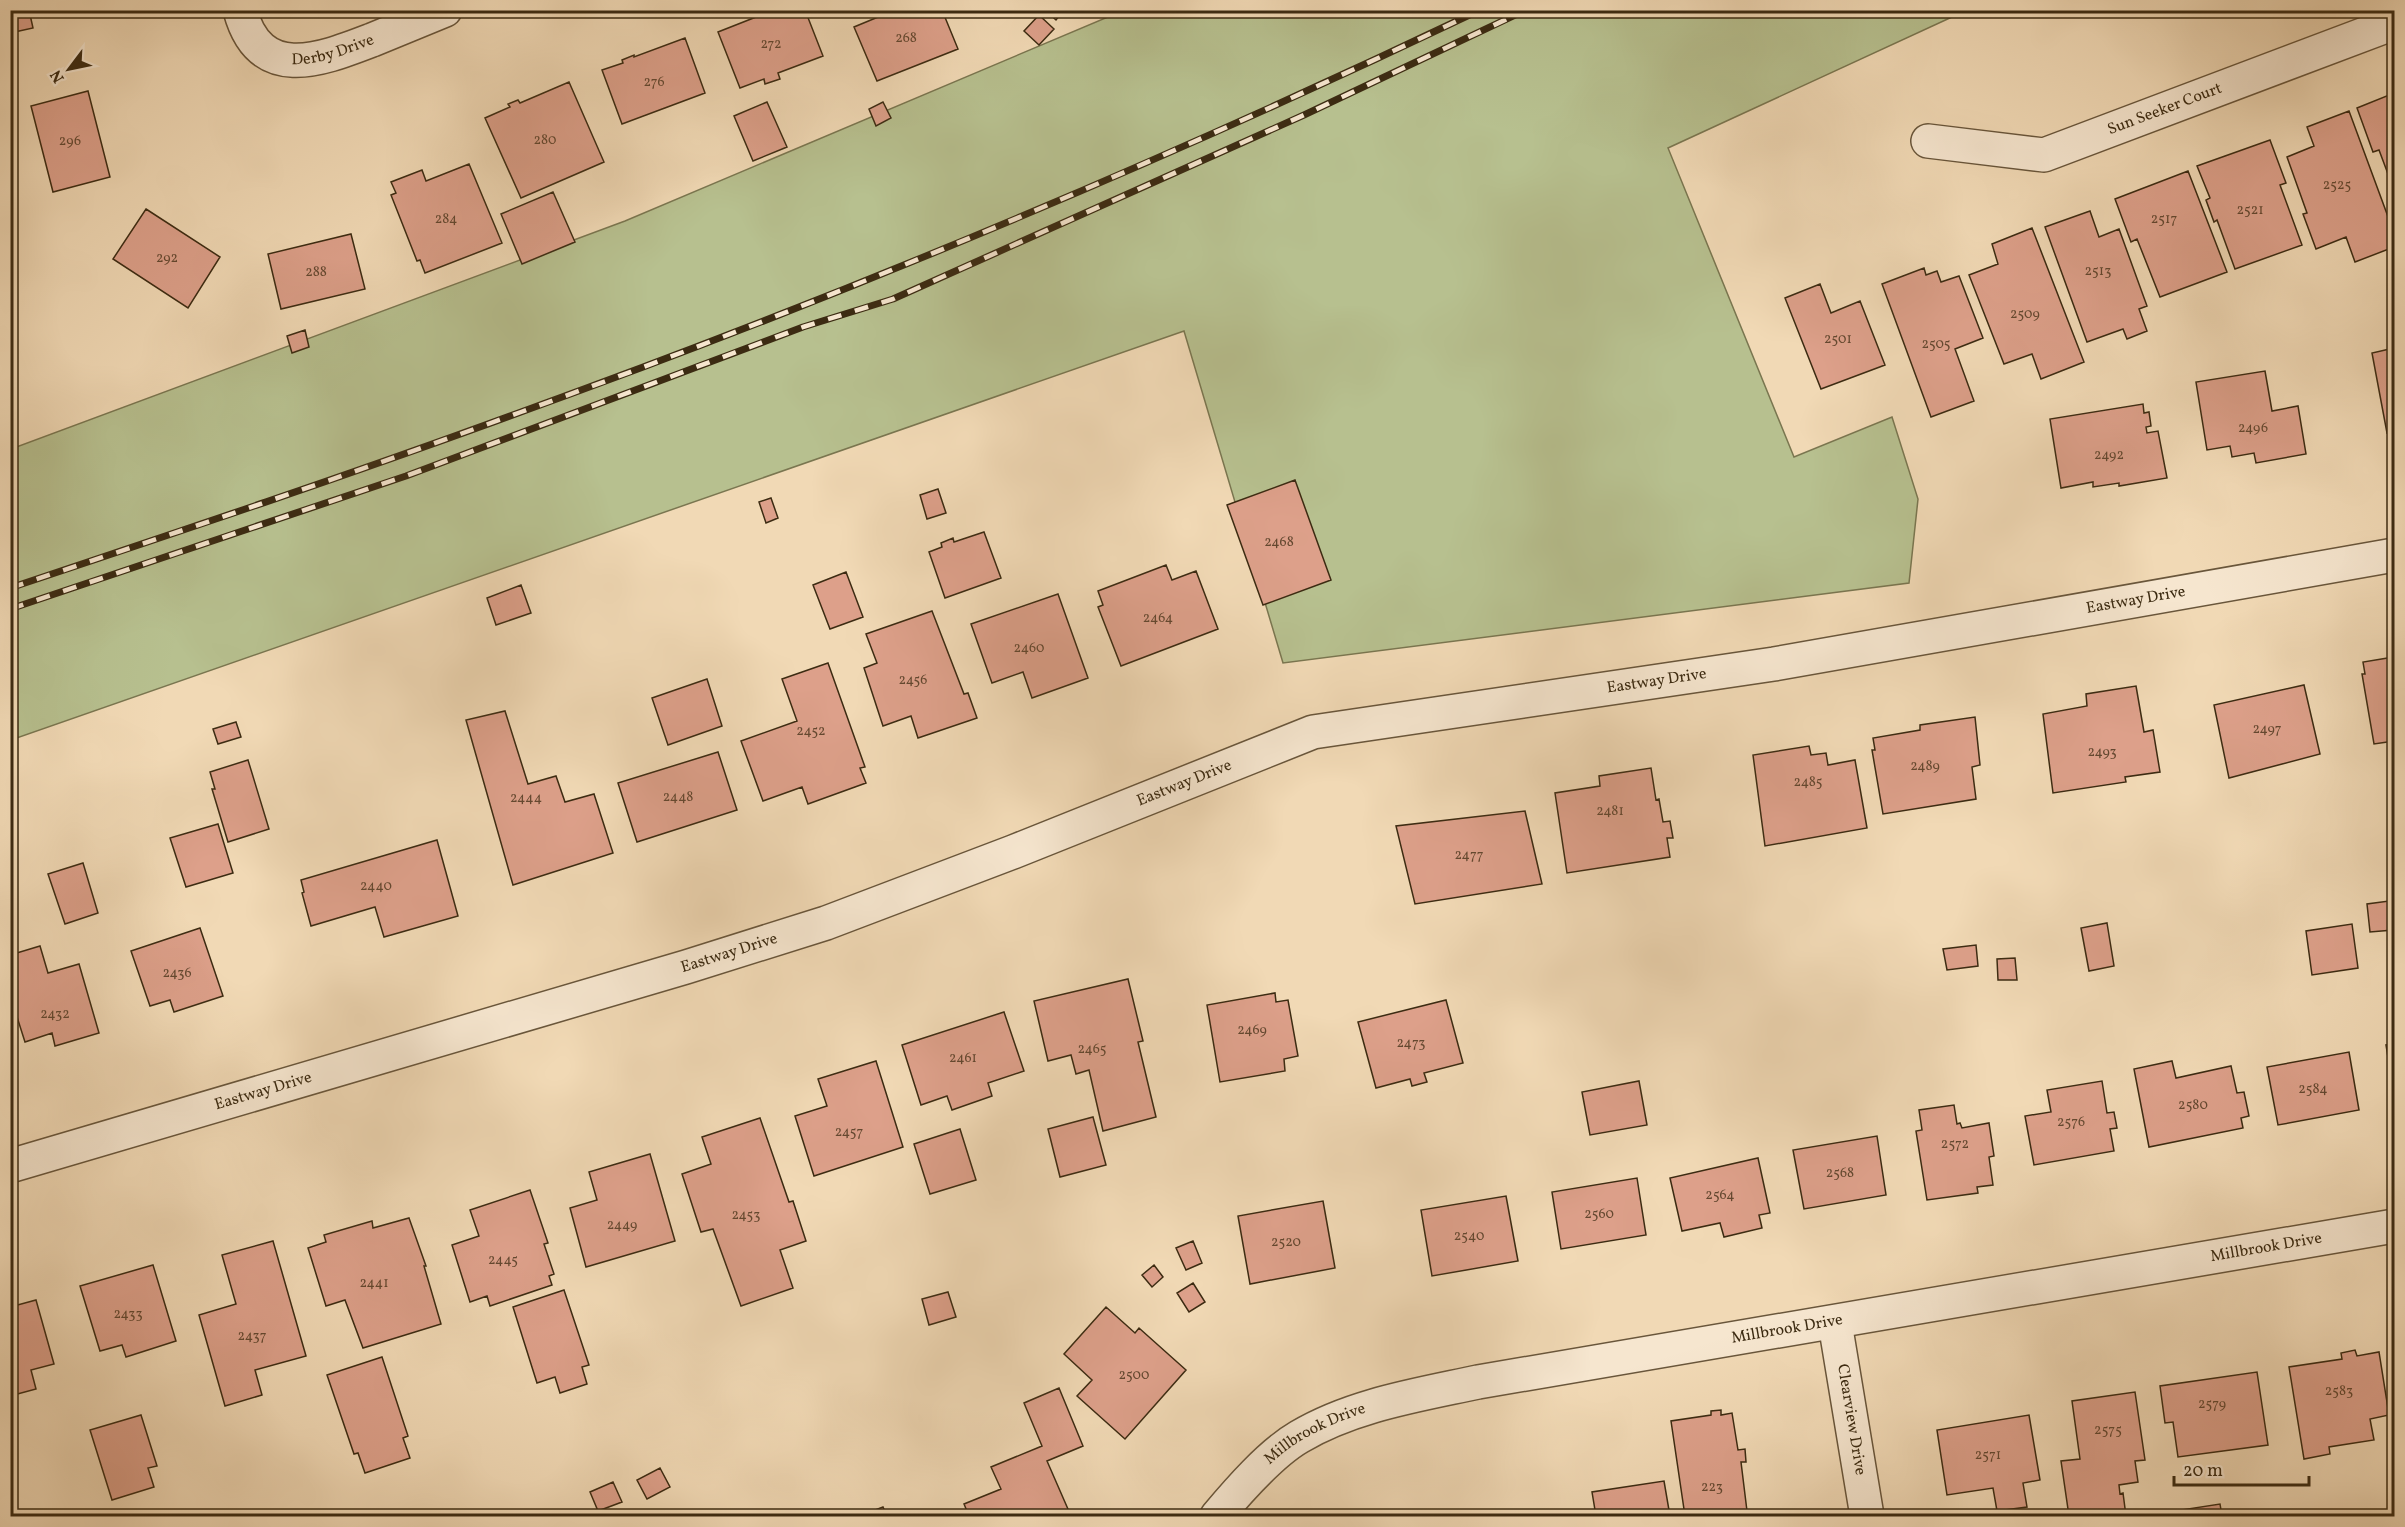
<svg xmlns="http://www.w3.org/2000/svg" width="2405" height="1527" font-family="Vollkorn,serif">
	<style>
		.green { fill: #b7c08f; stroke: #7a7650; stroke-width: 1.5 }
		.building { fill: #dda08a; stroke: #3c2b12; stroke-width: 1.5 }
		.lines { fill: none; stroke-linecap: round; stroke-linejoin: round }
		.minor-casing { stroke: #69563b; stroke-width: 36 }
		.minor { stroke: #f6e6cf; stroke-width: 33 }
		.rail-casing { stroke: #3c2b12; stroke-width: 7 }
		.rail { stroke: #f6e6cf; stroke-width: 4.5; stroke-dasharray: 14; stroke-linecap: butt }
		.labels { text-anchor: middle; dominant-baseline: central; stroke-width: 5; stroke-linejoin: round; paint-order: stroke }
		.number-label { font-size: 14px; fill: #644830 }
		.street-label { font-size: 16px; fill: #3c2b12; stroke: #f6e6cf }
	</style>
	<rect width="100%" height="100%" fill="#f1d9b5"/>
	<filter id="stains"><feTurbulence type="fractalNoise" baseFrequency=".00333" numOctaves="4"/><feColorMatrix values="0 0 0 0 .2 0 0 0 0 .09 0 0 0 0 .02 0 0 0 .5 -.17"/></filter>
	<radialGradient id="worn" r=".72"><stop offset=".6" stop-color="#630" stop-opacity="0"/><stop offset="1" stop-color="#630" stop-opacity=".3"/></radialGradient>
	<!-- green -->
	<path class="green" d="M1122,11H1965L1668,148L1794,457L1892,417L1918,499L1909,583L1283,663L1184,331L11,740V449L625,221Z"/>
	<!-- building -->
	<path class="building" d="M10,10H29L33,28L10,33Z
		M774,10H805L823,56L778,73L780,79L765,84L764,79L740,88L718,32Z
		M895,10H942L958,49L877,81L854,27Z
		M1045,10H1064L1056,20Z
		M1039,15L1054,29L1039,45L1024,31Z
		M685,38L705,93L622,124L602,70L623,63L622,60L634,55V57Z
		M569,82L604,162L521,198L485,118L510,107L508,104L518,100L520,103Z
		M88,91L110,177L53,192L31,106Z
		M2394,93V190L2379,150L2373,152L2357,108Z
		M767,102L787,147L753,161L734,116Z
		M883,102L891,118L876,126L869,109Z
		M2349,111L2394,233V247L2355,262L2346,237L2316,249L2303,214L2307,213L2287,157L2314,146L2307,127Z
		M2270,140L2286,183L2280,185L2302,245L2235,269L2217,220L2214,222L2206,200L2210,198L2197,166Z
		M469,164L502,243L425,273L420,260L417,261L391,195L396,193L391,182L422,170L426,181Z
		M2188,171L2227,272L2160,297L2137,239L2131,242L2115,199Z
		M553,192L575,242L522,264L501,214Z
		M146,209L220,257L188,308L113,259Z
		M2090,211L2099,237L2119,229L2147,306L2139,309L2147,331L2127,339L2123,329L2087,342L2045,227Z
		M2032,228L2084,362L2041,379L2032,354L2004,364L1969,275L1998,264L1992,244Z
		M351,234L365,289L281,309L268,254Z
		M1924,268L1926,275L1937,271L1941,282L1959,276L1983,338L1955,349L1974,401L1931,417L1882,284Z
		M1820,284L1831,313L1860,301L1885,365L1821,389L1785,298Z
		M305,330L309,347L292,353L287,336Z
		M2394,348V431L2387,433L2372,353Z
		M2265,371L2272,411L2298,406L2306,454L2256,463L2254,453L2232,457L2230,446L2207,450L2196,382Z
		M2143,404L2144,413L2149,412L2151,426L2146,427L2147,433L2158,431L2167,478L2119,486V483L2093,487V482L2061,488L2050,419Z
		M1295,480L1331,580L1263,605L1227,505Z
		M938,489L946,513L927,519L920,495Z
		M771,498L778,518L766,523L759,502Z
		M984,532L1001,578L945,598L929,552L942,547L941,543L953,538L954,542Z
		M1166,565L1172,580L1196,571L1218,629L1121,666L1098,607L1103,605L1098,591Z
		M846,572L863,617L830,629L813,585Z
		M521,585L531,613L496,625L487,598Z
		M1058,594L1088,678L1032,698L1023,672L992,683L971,624Z
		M932,611L964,694L968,693L977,718L918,738L911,716L883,726L864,668L877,663L866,634Z
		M2394,657V741L2374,744L2362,674H2365L2363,662Z
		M828,663L865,767L860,768L866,783L808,804L802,787L763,801L741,741L797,721L782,679Z
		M707,679L722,726L668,745L652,698Z
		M2304,685L2320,754L2229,778L2214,705Z
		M2136,686L2144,732L2153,730L2160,772L2125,777L2126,782L2053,793L2043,714L2087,706L2086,694Z
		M505,711L528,784L556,776L565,802L594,794L613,853L513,885L466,720Z
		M1975,717L1980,765L1972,767L1976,799L1883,814L1872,750H1875L1873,738L1920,730V725Z
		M236,722L241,737L218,744L213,729Z
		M1809,746L1811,755L1826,753L1828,765L1855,760L1867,828L1765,846L1753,755Z
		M718,752L737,810L637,842L618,783Z
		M248,760L269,829L228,842L212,789H215L210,772Z
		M1651,768L1656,800L1659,799L1663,822L1670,821L1673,838H1667L1670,857L1567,873L1555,793L1600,786L1599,776Z
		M1525,811L1542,884L1415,904L1396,826Z
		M218,824L233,873L186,887L170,838Z
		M437,840L458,916L384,937L375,907L311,926L302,893L304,892L301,880Z
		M83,863L98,913L65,924L48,874Z
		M2389,901L2393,930L2370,932L2367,904Z
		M2107,923L2114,966L2089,971L2081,928Z
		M2352,924L2358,968L2312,975L2306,931Z
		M200,928L223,996L174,1012L170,1000L150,1006L131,951Z
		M1976,945L1978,966L1947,970L1943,949Z
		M40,946L48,973L79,964L99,1033L55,1046L52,1033L25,1042L10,995V955Z
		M2015,958L2017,980H1998L1997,959Z
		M1128,979L1143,1041L1138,1042L1156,1117L1103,1131L1089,1070L1076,1074L1071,1055L1048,1061L1034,1001Z
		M1275,993L1276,1002L1288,1000L1298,1056L1284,1059L1285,1071L1220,1082L1207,1005Z
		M1446,1000L1463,1063L1424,1073L1427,1082L1412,1086L1410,1079L1376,1088L1358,1022Z
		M1004,1012L1024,1071L988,1083L992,1096L952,1110L947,1096L921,1105L902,1045Z
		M2394,1044V1095L2386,1045Z
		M2349,1052L2359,1110L2278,1125L2267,1067Z
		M876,1061L903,1147L814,1176L795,1116L827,1106L818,1079Z
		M2172,1061L2176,1078L2231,1066L2237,1093L2244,1092L2249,1116L2241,1118L2243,1128L2149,1147L2134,1069Z
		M1639,1081L1647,1125L1590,1135L1582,1092Z
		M2102,1081L2107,1113L2114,1112L2117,1128L2110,1129L2114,1151L2034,1165L2025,1116L2051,1112L2047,1090Z
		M1954,1105L1957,1124L1960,1123L1962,1128L1989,1123L1994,1156L1989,1157L1993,1185L1977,1187L1978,1193L1927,1200L1916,1131L1922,1130L1919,1110Z
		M1093,1117L1106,1165L1060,1177L1048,1129Z
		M760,1118L789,1202L793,1201L806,1241L780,1250L793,1288L741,1306L713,1229L701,1232L682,1174L711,1164L702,1137Z
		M960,1129L976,1180L930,1194L914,1144Z
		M1877,1136L1886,1195L1804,1209L1793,1150Z
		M650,1154L675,1241L586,1267L570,1208L597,1200L589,1172Z
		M1758,1158L1770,1213L1759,1215L1762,1228L1724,1237L1720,1223L1682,1231L1670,1178Z
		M1637,1178L1646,1235L1561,1249L1552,1192Z
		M530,1190L548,1243L544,1244L554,1274L549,1276L552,1285L490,1306L487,1296L470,1302L452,1245L479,1236L470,1210Z
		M1506,1196L1518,1261L1432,1276L1421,1210Z
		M1323,1201L1335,1268L1250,1284L1238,1216Z
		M409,1218L426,1266H424L441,1324L363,1348L345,1300L326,1306L308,1248L326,1242L324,1235L372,1221L373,1228Z
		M273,1241L306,1356L255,1370L262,1395L225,1406L199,1315L236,1304L222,1255Z
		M1193,1241L1202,1263L1186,1270L1176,1248Z
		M153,1265L176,1341L126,1357L122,1345L100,1351L80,1286Z
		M1154,1265L1163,1277L1152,1287L1142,1275Z
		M1193,1283L1205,1302L1189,1312L1177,1293Z
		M564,1290L589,1365L582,1367L587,1384L560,1393L555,1377L537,1383L513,1307Z
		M948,1292L956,1317L929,1325L922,1299Z
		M36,1300L54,1364L31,1370L36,1389L10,1396V1307Z
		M1106,1307L1135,1333L1139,1328L1186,1370L1125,1439L1077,1396L1092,1380L1064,1354Z
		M2355,1350L2357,1356L2379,1352L2389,1415L2370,1419L2374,1440L2329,1447L2330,1454L2304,1459L2289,1367L2342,1359L2341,1353Z
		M382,1357L408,1436L403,1438L410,1458L365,1473L358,1453L354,1454L327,1375Z
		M2257,1372L2268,1445L2178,1457L2173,1422L2165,1423L2160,1386Z
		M1059,1388L1083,1446L1047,1461L1071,1516H969L964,1504L1001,1489L991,1467L1042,1446L1024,1403Z
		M2135,1392L2145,1460L2135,1461L2138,1482L2119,1485L2120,1494L2123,1493L2126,1516H2069L2061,1461L2080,1459L2072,1401Z
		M1721,1410V1415L1732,1413L1738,1450L1745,1449L1746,1462H1741L1747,1511L1712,1516H1685L1671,1421L1711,1415V1411Z
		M141,1415L157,1466L148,1468L154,1487L112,1500L90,1430Z
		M2029,1415L2040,1480L2023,1483L2027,1507L1997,1511L1993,1488L1947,1495L1937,1430Z
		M660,1468L670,1487L647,1499L637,1480Z
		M1664,1481L1670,1516H1596L1592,1492Z
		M613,1482L622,1502L598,1511L590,1492Z
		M2220,1504L2222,1516H2169L2168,1512Z
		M883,1507L887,1516H871L870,1512Z"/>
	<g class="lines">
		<defs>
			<g id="minor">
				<path id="s1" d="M240,10C260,84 320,60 372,40C396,30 421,20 445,10"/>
				<path id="s2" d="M1928,141L2044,155L2394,23"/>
				<path id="s3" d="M10,1166L686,967L826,923L1013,852L1313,732L1774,664L2394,555"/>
				<path id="s4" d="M1835,1323L1867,1516"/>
				<path id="s5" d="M1217,1516C1238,1491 1270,1454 1299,1437C1353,1405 1418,1395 1478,1382L2394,1226"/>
			</g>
		</defs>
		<!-- minor casing -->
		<use href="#minor" class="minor-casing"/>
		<!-- minor -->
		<use href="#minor" class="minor"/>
		<defs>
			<path id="rail" d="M10,588C181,531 352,474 521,412C846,295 1168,159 1480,10
				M10,609L406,476L803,327L893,299L1304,115L1526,10"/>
		</defs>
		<!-- rail casing -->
		<use href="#rail" class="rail-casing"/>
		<!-- rail -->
		<use href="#rail" class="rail"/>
	</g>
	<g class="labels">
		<!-- number labels -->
		<g class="number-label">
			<text x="906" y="38">268</text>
			<text x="771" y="44">272</text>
			<text x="654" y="82">276</text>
			<text x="545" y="140">280</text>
			<text x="70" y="141">296</text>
			<text x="2337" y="185">2525</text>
			<text x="2250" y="210">2521</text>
			<text x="446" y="219">284</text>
			<text x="2164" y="219">2517</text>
			<text x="167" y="258">292</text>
			<text x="2098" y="271">2513</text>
			<text x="316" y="272">288</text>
			<text x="2025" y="314">2509</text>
			<text x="1838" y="339">2501</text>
			<text x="1936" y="344">2505</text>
			<text x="2253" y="428">2496</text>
			<text x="2109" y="455">2492</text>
			<text x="1279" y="542">2468</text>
			<text x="1158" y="618">2464</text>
			<text x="1029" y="648">2460</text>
			<text x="913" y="680">2456</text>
			<text x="2267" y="729">2497</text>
			<text x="811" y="731">2452</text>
			<text x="2102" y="752">2493</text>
			<text x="1925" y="766">2489</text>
			<text x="1808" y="782">2485</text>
			<text x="678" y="797">2448</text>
			<text x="526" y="798">2444</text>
			<text x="1610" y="811">2481</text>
			<text x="1469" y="855">2477</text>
			<text x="376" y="886">2440</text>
			<text x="177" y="973">2436</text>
			<text x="55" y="1014">2432</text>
			<text x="1252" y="1030">2469</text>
			<text x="1411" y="1043">2473</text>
			<text x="1092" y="1049">2465</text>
			<text x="963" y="1058">2461</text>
			<text x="2313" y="1089">2584</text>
			<text x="2193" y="1105">2580</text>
			<text x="2071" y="1122">2576</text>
			<text x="849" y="1132">2457</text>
			<text x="1955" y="1144">2572</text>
			<text x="1840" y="1173">2568</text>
			<text x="1720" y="1195">2564</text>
			<text x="1599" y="1214">2560</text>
			<text x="746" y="1215">2453</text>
			<text x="622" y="1225">2449</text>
			<text x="1469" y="1236">2540</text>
			<text x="1286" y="1242">2520</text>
			<text x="503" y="1260">2445</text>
			<text x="374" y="1283">2441</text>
			<text x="128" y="1314">2433</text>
			<text x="252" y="1336">2437</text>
			<text x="1134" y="1375">2500</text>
			<text x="2339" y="1391">2583</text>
			<text x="2212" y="1404">2579</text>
			<text x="2108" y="1430">2575</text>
			<text x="1988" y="1455">2571</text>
			<text x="1712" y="1487">223</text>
		</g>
		<!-- street labels -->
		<g class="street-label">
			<text stroke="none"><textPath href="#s1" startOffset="120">Derby Drive</textPath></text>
			<text stroke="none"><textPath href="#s2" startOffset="246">Sun Seeker Court</textPath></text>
			<text stroke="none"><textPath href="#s3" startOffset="2208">Eastway Drive</textPath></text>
			<text stroke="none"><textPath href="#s3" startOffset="1722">Eastway Drive</textPath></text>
			<text stroke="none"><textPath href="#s3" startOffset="1236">Eastway Drive</textPath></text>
			<text stroke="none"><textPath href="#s3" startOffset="750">Eastway Drive</textPath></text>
			<text stroke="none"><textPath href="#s3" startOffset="264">Eastway Drive</textPath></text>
			<text stroke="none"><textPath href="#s5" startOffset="1102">Millbrook Drive</textPath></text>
			<text stroke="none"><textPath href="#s5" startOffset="616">Millbrook Drive</textPath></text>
			<text stroke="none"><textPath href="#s4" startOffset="98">Clearview Drive</textPath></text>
			<text stroke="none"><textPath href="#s5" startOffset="130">Millbrook Drive</textPath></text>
		</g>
	</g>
	<!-- margin -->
	<rect width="2405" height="1527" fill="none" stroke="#f1d9b5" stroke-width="36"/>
	<rect x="12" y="12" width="2381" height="1503" fill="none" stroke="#3c2b12" stroke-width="3"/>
	<rect x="18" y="18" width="2369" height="1491" fill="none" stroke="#3c2b12" stroke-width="1.5"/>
	<!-- north arrow -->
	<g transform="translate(69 69) rotate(238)" stroke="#f6e6cf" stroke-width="4.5" paint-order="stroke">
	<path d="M0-4.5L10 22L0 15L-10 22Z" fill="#3c2b12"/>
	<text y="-9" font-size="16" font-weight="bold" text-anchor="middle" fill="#3c2b12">N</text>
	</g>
	<!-- scale -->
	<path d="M2174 1476v9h135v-9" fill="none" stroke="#3c2b12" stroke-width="3"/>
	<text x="2183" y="1476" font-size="18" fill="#3c2b12" stroke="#f6e6cf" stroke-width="4.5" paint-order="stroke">20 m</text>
	<rect width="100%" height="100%" filter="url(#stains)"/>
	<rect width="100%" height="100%" fill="url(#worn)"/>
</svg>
